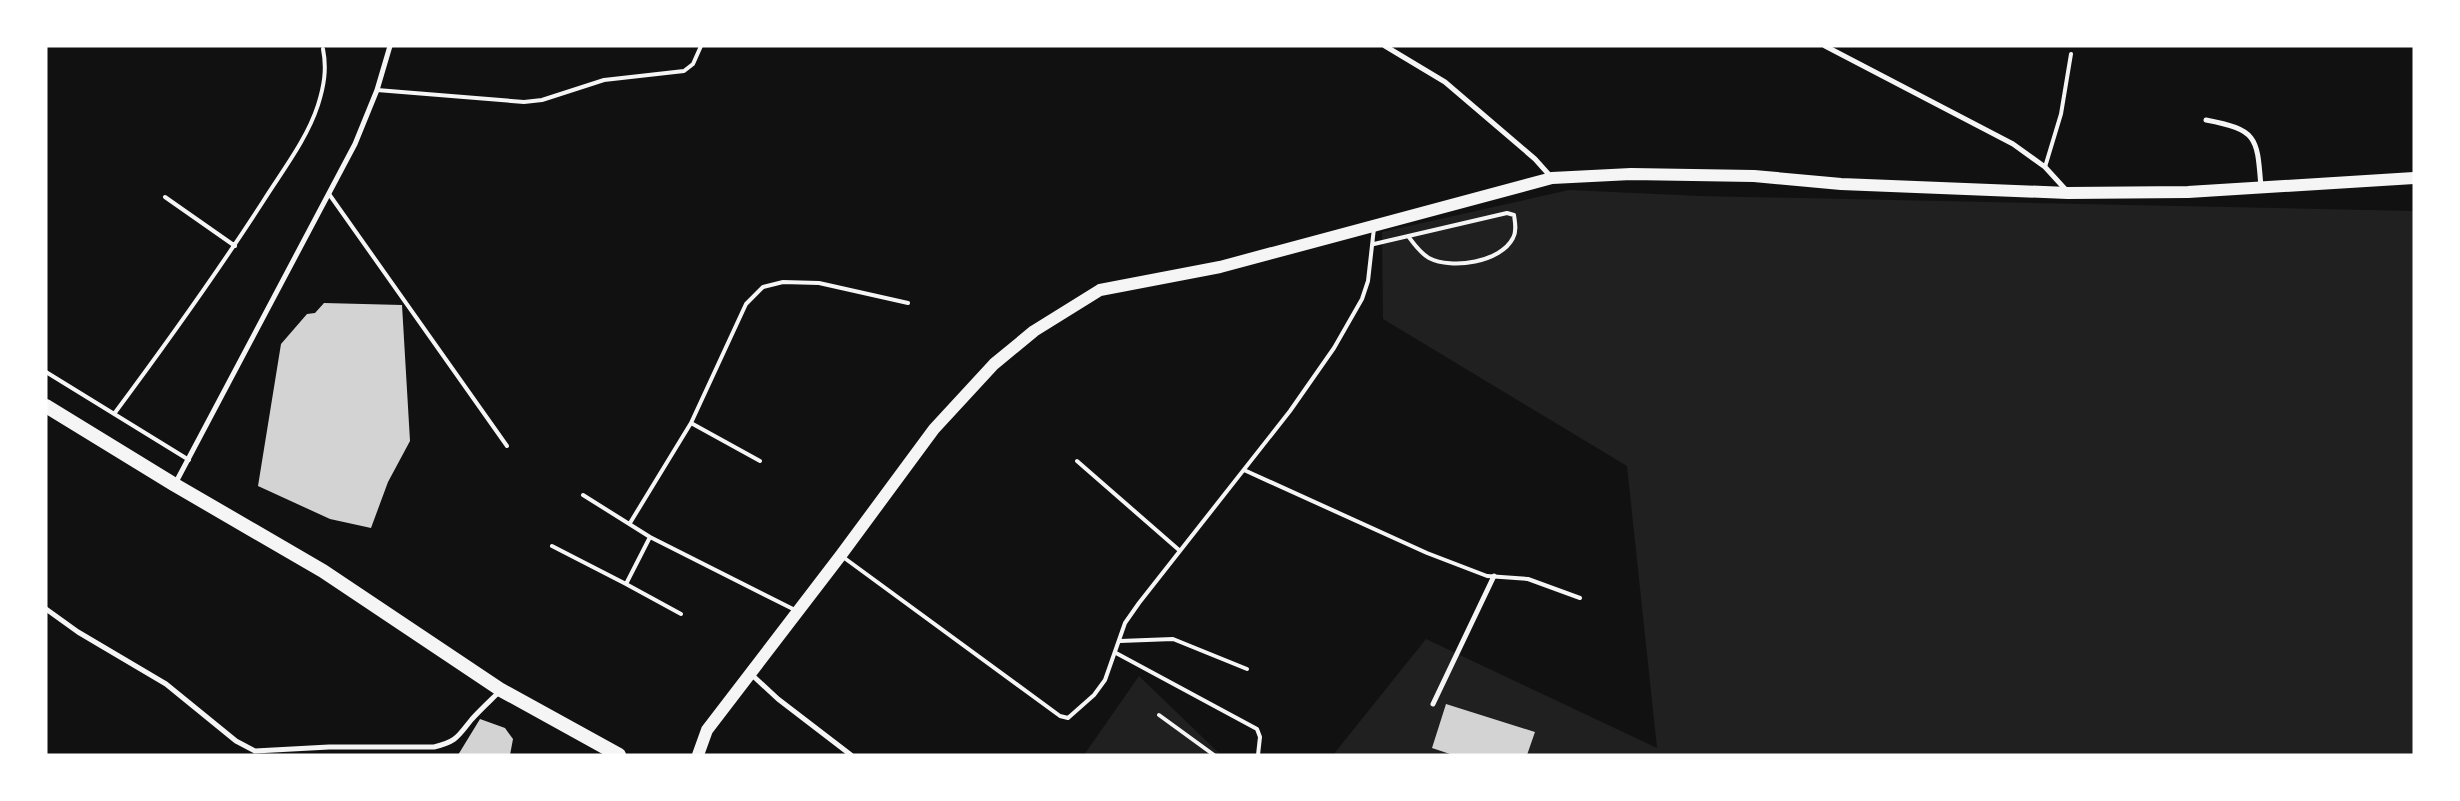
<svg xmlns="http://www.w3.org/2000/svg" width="2460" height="801" font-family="Roboto,sans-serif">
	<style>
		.green { fill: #202020 }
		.building { fill: #d3d3d3 }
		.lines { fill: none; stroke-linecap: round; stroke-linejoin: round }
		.service { stroke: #f5f5f5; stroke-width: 4 }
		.minor { stroke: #f5f5f5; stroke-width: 5 }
		.primary { stroke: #f5f5f5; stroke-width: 12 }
		.trunk { stroke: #f5f5f5; stroke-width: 14 }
	</style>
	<rect width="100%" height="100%" fill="#111"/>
	<!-- green -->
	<path class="green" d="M1569,190L1701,196L2414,211V755H1333L1426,639L1657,748L1627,466L1383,319L1382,232Z
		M1139,676L1221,755H1084Z"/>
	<!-- building -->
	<path class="building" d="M324,303L402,305L410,441L388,482L371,528L330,519L258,486L281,344L307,314L315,313Z
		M1446,704L1535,732L1527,755H1453L1432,748Z
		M480,719L505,728L513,739L510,755H458Z"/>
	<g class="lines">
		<!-- service -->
		<path class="service" d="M377,90L524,102L542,100L604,80L684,71L693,64L701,46
			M2045,167L2061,114L2071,54
			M329,194L507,446
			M165,197L235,246
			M1374,244L1507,213L1514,215C1515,222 1517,231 1513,238C1501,262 1452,270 1429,258C1420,253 1414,244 1408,236
			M46,372L189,460
			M114,414C166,344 217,273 264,200C283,170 307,139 318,105C324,86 327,69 323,49
			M691,423L760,461
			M1077,461L1179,550
			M1244,470L1427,553L1487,576L1528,579L1580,598
			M583,495L650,537L795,610
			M630,523L691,423L746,304L763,287L783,282L819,283L908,303
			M650,537L626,584L681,614
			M552,546L626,584
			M843,557L1060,716L1068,718L1094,695L1105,680L1125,623L1139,603L1290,411L1334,348L1362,299L1368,281L1374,228
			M1120,641L1173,639L1247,669
			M1116,653L1257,729L1260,737L1258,755
			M1159,715L1214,755"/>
		<!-- minor -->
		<path class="minor" d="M1385,46L1445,82L1535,159L1552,178
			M1825,46L2013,144L2045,167L2066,190
			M2206,120C2258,130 2257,137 2261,187
			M175,484L355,144L377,90L390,46
			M46,609L78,632L166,684L236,741L255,751L329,747H434C458,741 458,736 472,719C481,709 491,700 501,690
			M751,674L778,699L851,755
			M1433,704L1494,576"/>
		<!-- primary -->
		<path class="primary" d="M698,755L707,730L841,555L934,429L994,364L1034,331L1100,290L1220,267L1552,178L1631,174L1754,176L1841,184L2068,193L2188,192L2414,178"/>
		<!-- trunk -->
		<path class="trunk" d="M46,406L175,485L323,571L501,690L619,755"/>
	</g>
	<!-- border -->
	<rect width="2460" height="801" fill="none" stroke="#ffffff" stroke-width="95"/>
</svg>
